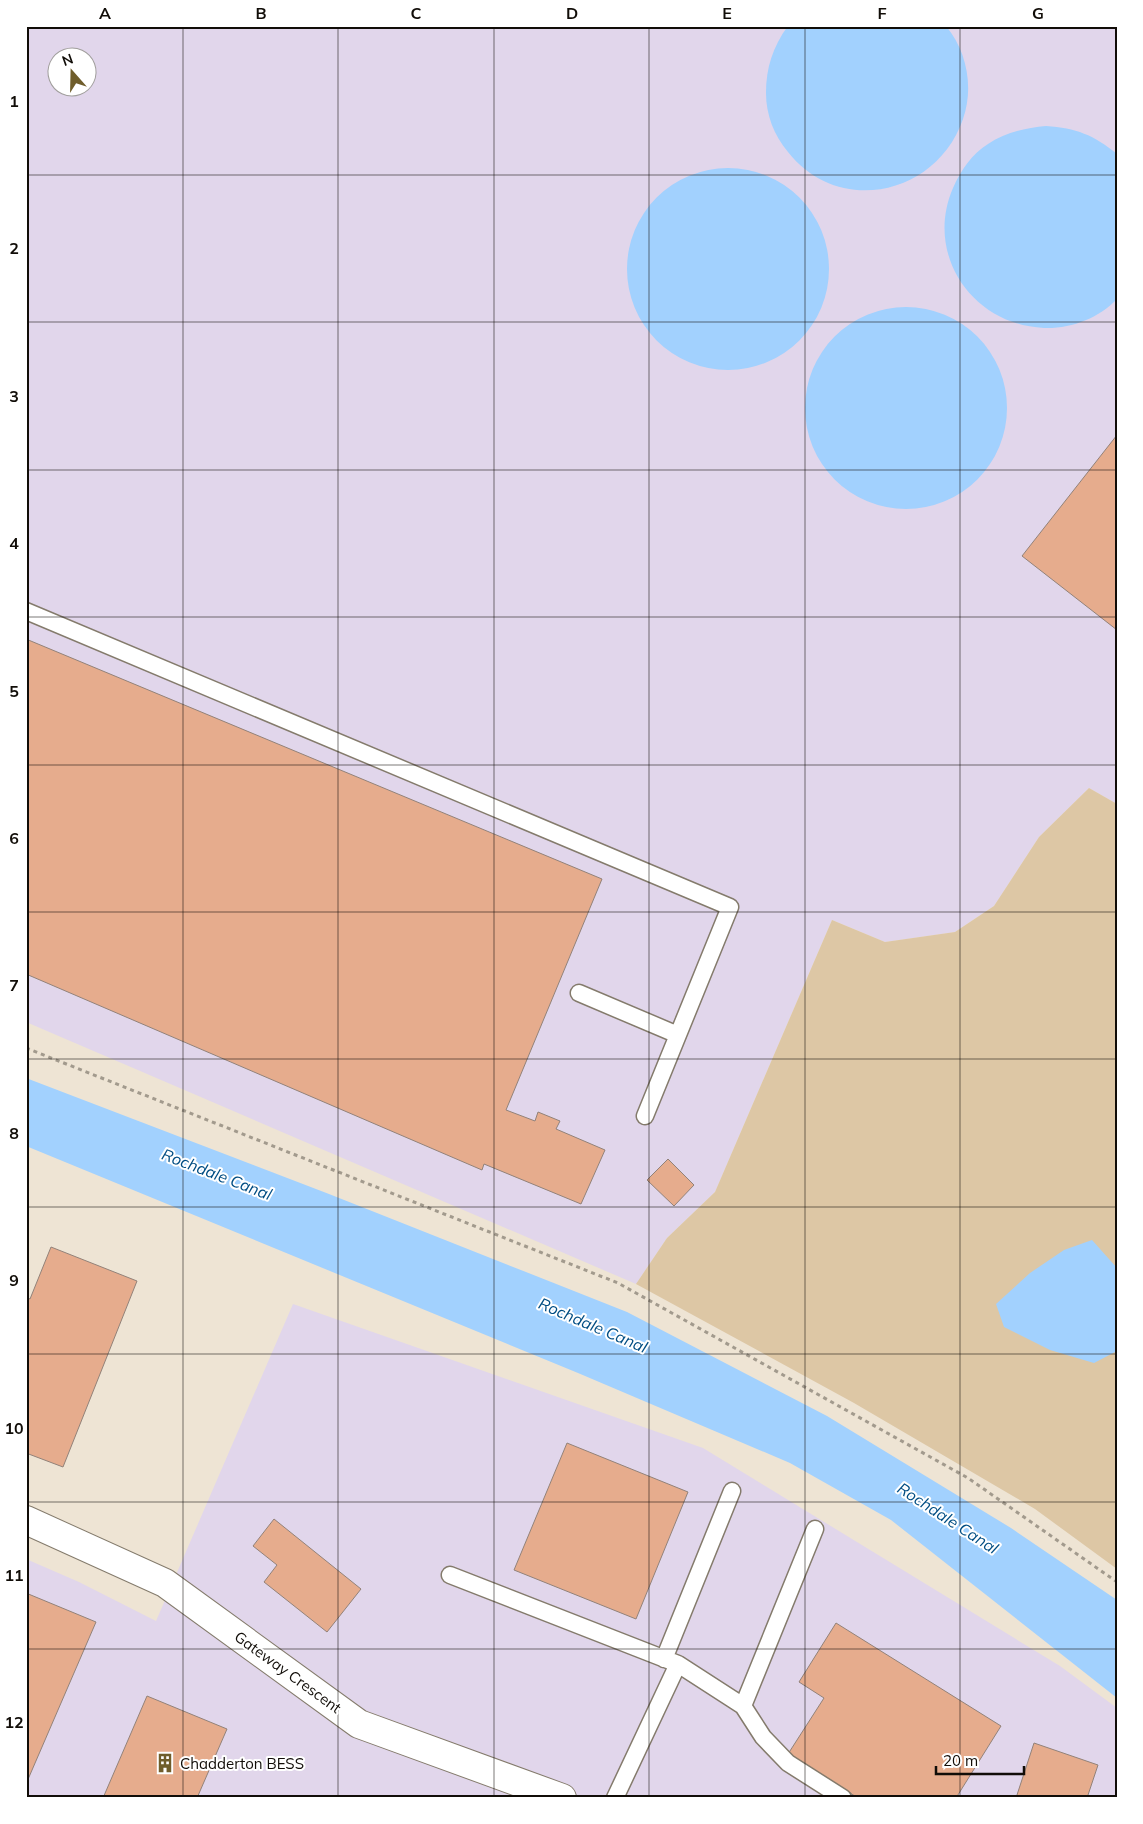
<svg xmlns="http://www.w3.org/2000/svg" width="1143" height="1824" font-family="Mulish,sans-serif">
	<style>
		.industrial { fill: #e1d6eb; fill-rule: evenodd }
		.green { fill: #ddc7a5 }
		.water { fill: #a2d1fe }
		.building { fill: #e6ac8d; stroke: #928279 }
		.lines { fill: none; stroke-linecap: round; stroke-linejoin: round }
		.service-casing { stroke: #847b6c; stroke-width: 19 }
		.minor-casing { stroke: #847b6c; stroke-width: 30 }
		.path { stroke: #a29a8d; stroke-width: 3; stroke-dasharray: 4 4; stroke-linecap: butt }
		.service { stroke: #fff; stroke-width: 16 }
		.minor { stroke: #fff; stroke-width: 28 }
		.grid { fill: none; stroke: #110d08; stroke-width: 1; stroke-opacity: 0.55 }
		.labels { text-anchor: middle; dominant-baseline: central; stroke-width: 4; stroke-linejoin: round; paint-order: stroke }
		.street-label { font-size: 15px; fill: #110d08; stroke: #fff }
		.poi-label { font-size: 15px; fill: #110d08; stroke: #fff; text-anchor: start }
		.water-label { font-size: 16px; font-style: italic; fill: #004d83; stroke: #fff }
		.neatline { fill: none; stroke: #110d08; stroke-width: 2 }
		.grid-label { font-size: 16px; text-anchor: middle; font-weight: bold; fill: #110d08 }
	</style>
	<rect width="100%" height="100%" fill="#eee4d4"/>
	<!-- industrial -->
	<path class="industrial" d="M26,26H1117V804L1089,788L1039,837L994,906L955,932L885,942L832,920L715,1192L667,1238L636,1284L26,1022ZM58,58H88V88H58Z
		M293,1304L703,1448L1060,1666L1117,1708V1798H26V1559L79,1582L156,1621Z"/>
	<!-- green -->
	<path class="green" d="M1089,788L1117,804V1569L1035,1509L854,1403L636,1284L667,1238L715,1192L832,920L885,942L955,932L994,906L1039,837Z"/>
	<!-- water -->
	<path class="water" d="M788,26H946C967,51 974,88 963,119C937,195 839,217 788,152C774,135 766,115 766,93C766,68 773,46 788,26Z
		M1046,126C1076,128 1094,135 1117,154V299C1099,318 1071,329 1044,328C973,325 924,255 953,188C961,170 972,154 988,144C1006,132 1026,128 1046,126Z
		M627 269a101 101 0 1 1 202 0a101 101 0 1 1-202 0Z
		M805 408a101 101 0 1 1 202 0a101 101 0 1 1-202 0Z
		M26,1078L329,1194L627,1312L827,1416L1011,1528L1117,1600V1698L891,1520L790,1463L578,1373L26,1146Z
		M1092,1240L1117,1268V1351L1094,1363L1050,1350L1004,1327L996,1304L1030,1273L1064,1250Z"/>
	<!-- building -->
	<path class="building" d="M1117,435V630L1022,556Z
		M26,639L602,879L506,1110L535,1121L538,1112L560,1121L556,1129L605,1150L581,1204L484,1164L482,1170L26,974Z
		M668,1159L694,1185L674,1206L647,1180Z
		M51,1247L137,1281L63,1467L26,1453V1297L30,1299Z
		M567,1443L688,1492L636,1619L514,1570Z
		M274,1519L361,1589L327,1632L264,1582L277,1565L253,1546Z
		M26,1593L96,1622L26,1784Z
		M836,1623L1001,1726L956,1798H858L788,1754L824,1698L799,1682Z
		M147,1696L227,1729L197,1798H103Z
		M1034,1743L1098,1765L1087,1798H1016Z"/>
	<g class="lines">
		<defs>
			<path id="service" d="M26,611L730,907L645,1116
				M579,993L678,1035
				M450,1575L678,1664L743,1706L763,1737L788,1763L843,1798
				M664,1659L732,1491
				M743,1706L815,1529
				M615,1798L678,1664"/>
			<path id="minor" d="M26,1520L165,1583L359,1724L562,1798"/>
		</defs>
		<!-- service casing -->
		<use href="#service" class="service-casing"/>
		<!-- minor casing -->
		<use href="#minor" class="minor-casing"/>
		<!-- path -->
		<path class="path" d="M26,1048L618,1283L968,1478L1117,1582"/>
		<!-- service -->
		<use href="#service" class="service"/>
		<!-- minor -->
		<use href="#minor" class="minor"/>
	</g>
	<!-- grid -->
	<path class="grid" d="M183,26V1798M338,26V1798M494,26V1798M649,26V1798M805,26V1798M960,26V1798M26,175H1117M26,322H1117M26,470H1117M26,617H1117M26,765H1117M26,912H1117M26,1059H1117M26,1207H1117M26,1354H1117M26,1502H1117M26,1649H1117"/>
	<!-- icons -->
	<defs>
		<symbol id="building-bare" viewBox="-9 -9 18 18"><path d="M-4-6H4V6H1V3H-1V6H-4ZM-2.5-4.3h1.7v1.8h-1.7ZM.8-4.3h1.7v1.8H.8ZM-2.5-1h1.7V.8h-1.7ZM.8-1h1.7V.8H.8Z" fill="#6f5d2b" stroke="#fff" stroke-width="2.5" paint-order="stroke"/></symbol>
	</defs>
	<g fill-rule="evenodd">
		<use href="#building-bare" x="151" y="1749" width="28" height="28"/>
	</g>
	<g class="labels">
		<!-- street labels -->
		<g class="street-label">
			<text transform="translate(288 1672) rotate(36)">Gateway Crescent</text>
		</g>
		<!-- poi labels -->
		<g class="poi-label">
			<text x="180" y="1763">Chadderton BESS</text>
		</g>
		<!-- water labels -->
		<g class="water-label">
			<text transform="translate(217 1174) rotate(21)">Rochdale Canal</text>
			<text transform="translate(593 1325) rotate(23)">Rochdale Canal</text>
			<text transform="translate(948 1518) rotate(33)">Rochdale Canal</text>
		</g>
	</g>
	<!-- border -->
	<rect width="1143" height="1824" fill="none" stroke="#ffffff" stroke-width="55"/>
	<!-- north arrow -->
	<g transform="translate(72 72) rotate(340)"><circle r="24" fill="#ffffff" stroke="#a09e9c"/>
	<path d="M0-4L9 19L0 12L-9 19Z" fill="#6f5d2b"/>
	<text y="-8" font-size="14" font-weight="bold" text-anchor="middle" fill="#110d08">N</text>
	</g>
	<!-- scale -->
	<path d="M936 1766v8h88v-8" fill="none" stroke="#110d08" stroke-width="2.5"/>
	<text x="943" y="1766" font-size="15" fill="#110d08" stroke="#ffffff" stroke-width="4" paint-order="stroke">20 m</text>
	<rect x="28" y="28" width="1088" height="1768" class="neatline"/>
	<g class="grid-label">
		<text x="105" y="19">A</text>
		<text x="261" y="19">B</text>
		<text x="416" y="19">C</text>
		<text x="572" y="19">D</text>
		<text x="727" y="19">E</text>
		<text x="882" y="19">F</text>
		<text x="1038" y="19">G</text>
		<text x="14" y="107">1</text>
		<text x="14" y="254">2</text>
		<text x="14" y="402">3</text>
		<text x="14" y="549">4</text>
		<text x="14" y="697">5</text>
		<text x="14" y="844">6</text>
		<text x="14" y="991">7</text>
		<text x="14" y="1139">8</text>
		<text x="14" y="1286">9</text>
		<text x="14" y="1434">10</text>
		<text x="14" y="1581">11</text>
		<text x="14" y="1728">12</text>
	</g>
</svg>
